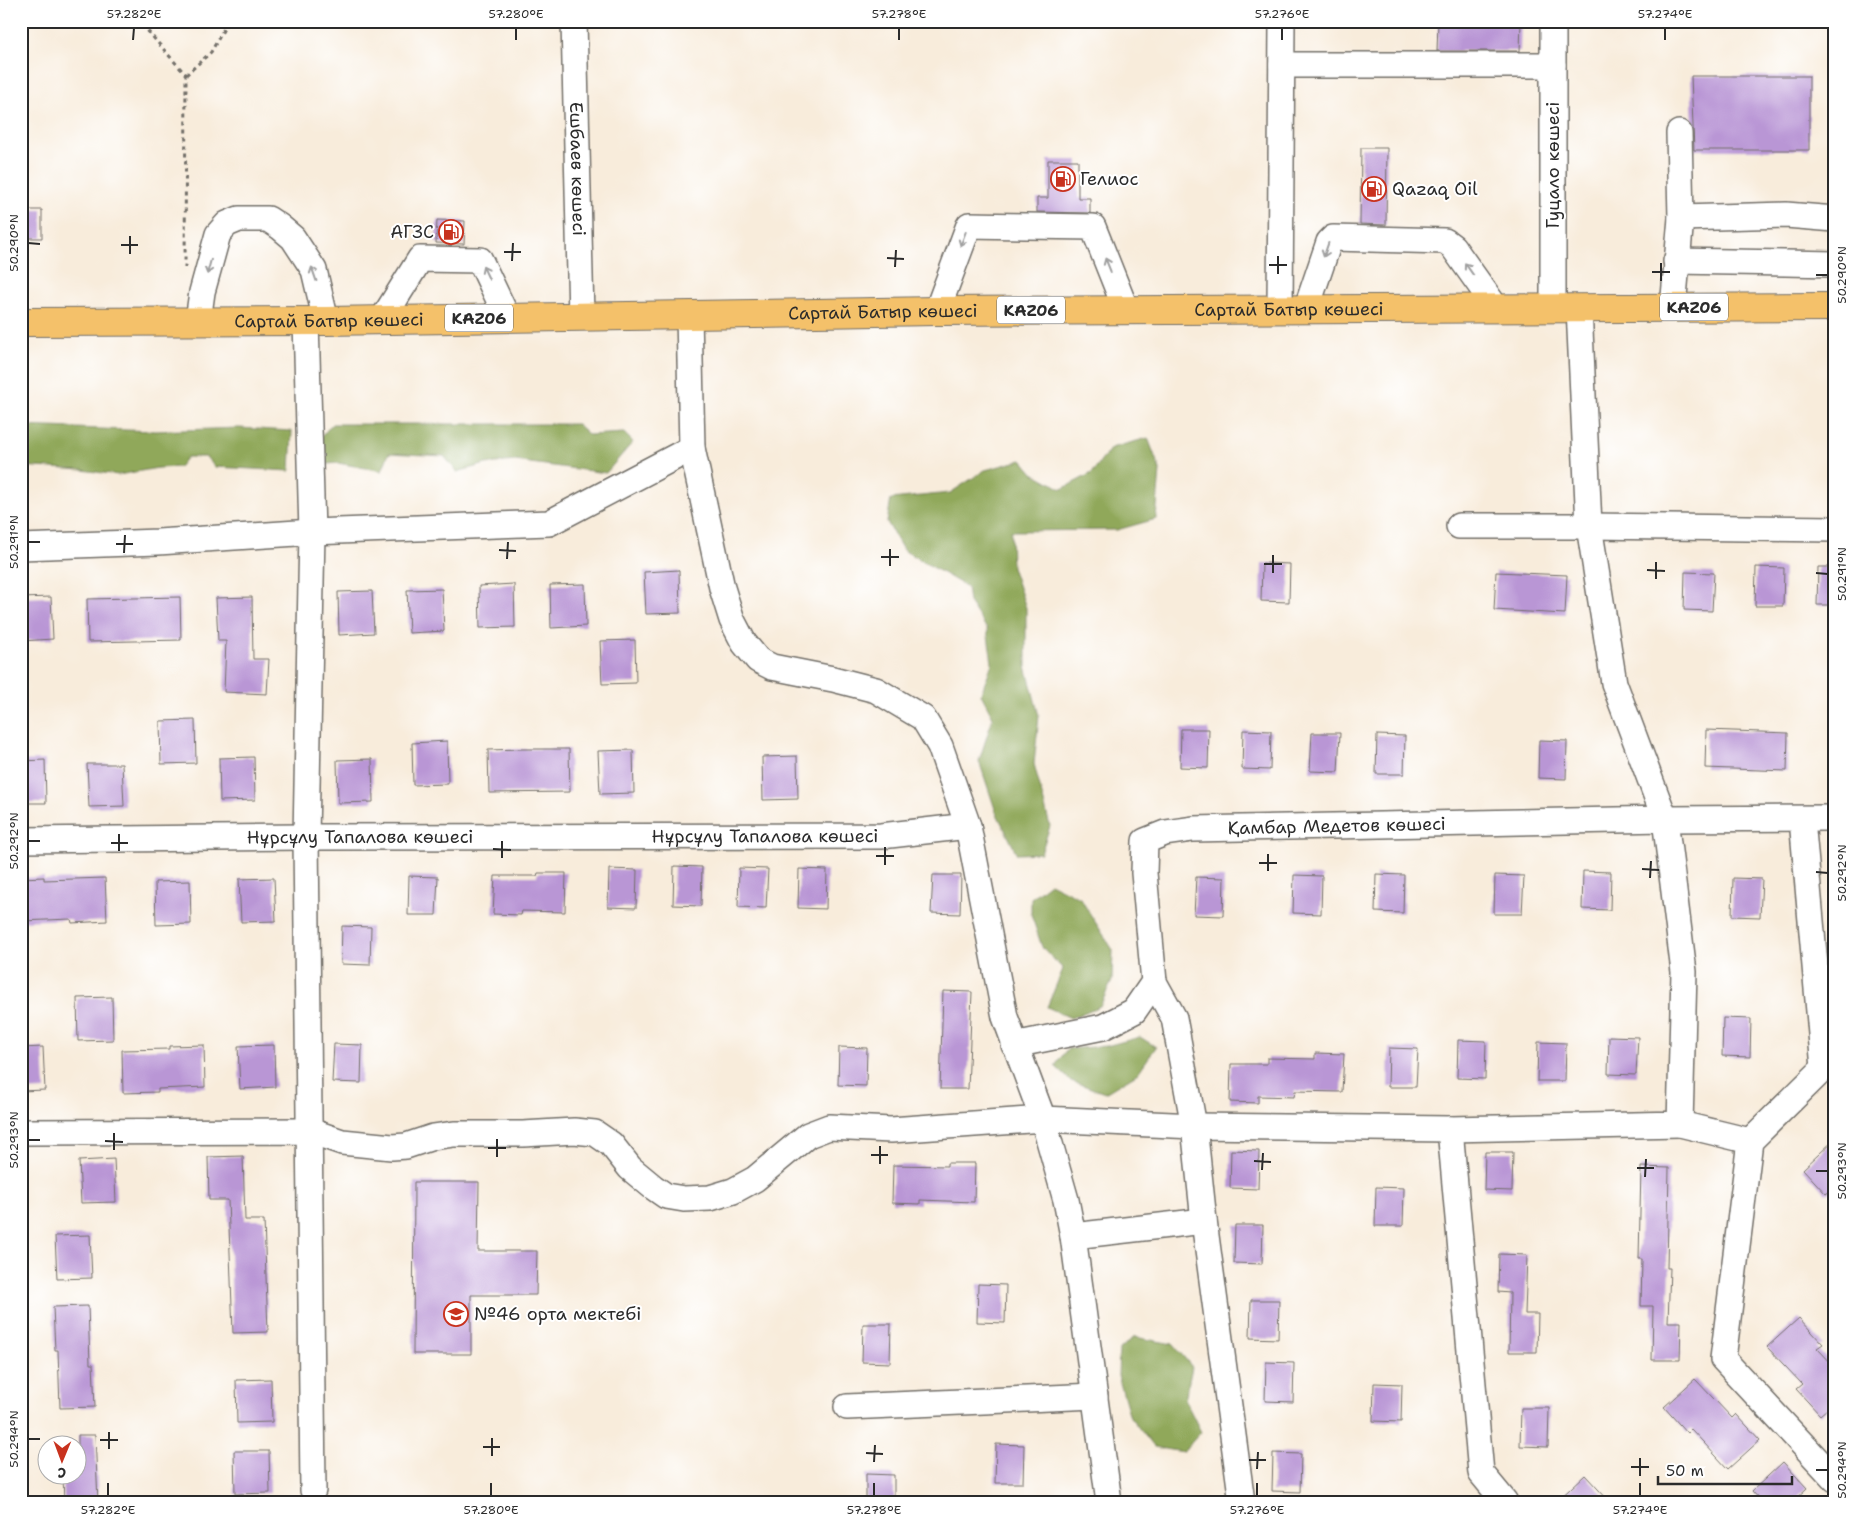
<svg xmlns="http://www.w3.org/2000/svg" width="1856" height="1523" font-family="'Shantell Sans',sans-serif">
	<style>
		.forest { fill: #90a85a; stroke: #5e6a42 }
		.building { fill: #b996d5 }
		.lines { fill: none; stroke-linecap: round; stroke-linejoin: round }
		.minor-casing { stroke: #736f69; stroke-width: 28 }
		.highway-casing { stroke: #736f69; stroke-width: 30 }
		.path { stroke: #736f69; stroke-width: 3; stroke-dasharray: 4 4; stroke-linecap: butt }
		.minor { stroke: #fff; stroke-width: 25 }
		.highway { stroke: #f4c16a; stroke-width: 28 }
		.oneway { stroke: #a0a0a0 }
		.ticks { fill: none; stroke: #2b2b2b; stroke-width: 2 }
		.labels { text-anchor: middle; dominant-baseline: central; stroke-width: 4; stroke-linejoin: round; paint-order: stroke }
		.shield { fill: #fff; stroke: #6b6b6b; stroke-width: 1 }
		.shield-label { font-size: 16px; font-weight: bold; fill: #2b2b2b }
		.street-label { font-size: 18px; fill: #2b2b2b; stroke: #fff }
		.poi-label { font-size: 18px; fill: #2b2b2b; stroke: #fff; text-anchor: start }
		.neatline { fill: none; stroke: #2b2b2b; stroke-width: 2 }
		.ticks-label { font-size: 12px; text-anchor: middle; fill: #2b2b2b }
	</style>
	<rect width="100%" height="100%" fill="#fff"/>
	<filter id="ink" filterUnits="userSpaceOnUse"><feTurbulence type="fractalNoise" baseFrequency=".02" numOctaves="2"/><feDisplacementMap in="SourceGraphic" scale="10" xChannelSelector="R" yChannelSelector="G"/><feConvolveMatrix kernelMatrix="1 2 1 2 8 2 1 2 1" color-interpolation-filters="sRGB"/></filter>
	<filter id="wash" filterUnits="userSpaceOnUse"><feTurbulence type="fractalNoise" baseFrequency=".0096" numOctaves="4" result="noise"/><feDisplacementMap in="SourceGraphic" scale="20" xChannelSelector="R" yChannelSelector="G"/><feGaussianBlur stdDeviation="1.12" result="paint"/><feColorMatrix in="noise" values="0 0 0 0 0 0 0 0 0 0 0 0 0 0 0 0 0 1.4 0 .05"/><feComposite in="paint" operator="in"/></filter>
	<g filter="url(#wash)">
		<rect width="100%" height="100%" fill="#f8ecdb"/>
		<!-- forest -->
		<path class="forest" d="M332,424H577L589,435L624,433L633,442L606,473L515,461L486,464L457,472L444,456L389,453L382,471L338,463L317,465L321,437Z
			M21,426L155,431L239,428L292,431L290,471L215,467L206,457H187L179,467L158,468L118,475L82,470L21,466Z
			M1148,438L1160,470L1156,519L1117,530L1011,531L1012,567L1026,608V666L1039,716L1034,764L1050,826L1041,853L1017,854L996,812L979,761L993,717L981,694L992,663L987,629L969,602L967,587L903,550L887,522L891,499L950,493L985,470L1022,460L1033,473L1062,489L1092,473L1111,448Z
			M1050,883L1080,898L1113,950L1112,981L1100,1006L1071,1018L1047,1007L1063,969L1042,947L1031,914V898Z
			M1140,1037L1156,1047L1138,1073L1105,1093L1071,1081L1055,1066L1067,1049L1106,1046Z
			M1135,1337L1173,1344L1192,1367L1185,1400L1201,1432L1183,1452L1154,1447L1130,1417L1118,1376L1119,1349Z"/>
		<g id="blocks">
			<!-- building -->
			<path class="building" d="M1438,21H1521L1520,51H1437Z
				M1691,76H1809V150H1694Z
				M1361,148H1387L1386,225L1360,224Z
				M1048,160H1078V198H1090V213L1037,212V198H1048Z
				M21,210H42V238H21Z
				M437,220L465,221L464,244L436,243Z
				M1262,563L1290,564L1289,602L1261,601Z
				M1756,567L1784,568L1783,606H1755Z
				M1818,567H1835V605H1817Z
				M679,570L680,613L646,614L644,572Z
				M1496,572L1567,575L1565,614L1494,610Z
				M1685,572L1714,573L1712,611L1684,610Z
				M514,584L515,627L480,628L479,586Z
				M585,584L586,626L551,628L550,585Z
				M442,589L444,631L409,633L407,590Z
				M372,591L374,633L339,635L338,592Z
				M51,597L53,639L21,641V598Z
				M180,597L181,640L88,642L87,599Z
				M252,597L253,659H269L267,694L224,692L226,641H218L216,598Z
				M635,640L636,683L602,684L600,641Z
				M195,720L196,763L161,764L160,721Z
				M1181,729H1209L1208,768L1180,767Z
				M1243,730L1271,731L1270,770L1242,769Z
				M1706,730L1788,733L1787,771L1705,768Z
				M1312,733H1340L1338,772L1310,771Z
				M1377,735L1405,736L1404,774H1376Z
				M1539,740L1567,741L1566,779L1538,778Z
				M447,741L448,784L413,785L412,743Z
				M523,749H569L570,792L489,793L488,750Z
				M633,750L634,793L600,794L598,751Z
				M797,756L798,799L763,800L762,757Z
				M254,757L255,800L220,801L219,758Z
				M372,759L373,802L338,803L337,760Z
				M45,760L46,803H21V761Z
				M87,764H122L124,806L89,807Z
				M674,866L702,867L701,906L673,905Z
				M739,868L768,869L766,908L738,907Z
				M609,869L637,870L636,908L608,907Z
				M799,869L827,870L826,909L798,908Z
				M1583,871L1611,872L1610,910L1582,909Z
				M538,873H566L565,912L522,911L521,915L493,914L495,876H537Z
				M1376,874L1404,875L1403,913L1375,912Z
				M933,875H961L960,914L931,913Z
				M1294,875L1322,876L1321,914L1293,913Z
				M1495,875L1524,876L1522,914H1494Z
				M409,876L438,877L436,915H408Z
				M44,877V880L105,878L107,921L72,923L71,919L21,921V878Z
				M1196,877L1224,878L1223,916L1194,915Z
				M274,878L276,921L241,922L239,879Z
				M1733,878L1762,879L1760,917L1732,916Z
				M190,881L191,924L156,925L155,882Z
				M342,926L371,927L370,965L341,964Z
				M943,991L972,992L968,1089H940Z
				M112,997L113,1040L78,1041L77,998Z
				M1723,1018L1751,1019L1750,1057L1722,1056Z
				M1609,1036L1638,1037L1636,1075L1608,1074Z
				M1458,1040L1486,1041L1485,1079L1457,1078Z
				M1538,1042L1566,1043L1565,1081H1537Z
				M334,1044L362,1045L361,1083L332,1082Z
				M204,1045L205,1087L158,1089V1092L123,1093L122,1050L169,1049V1046Z
				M274,1045L275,1087L240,1089L238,1046Z
				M43,1047L45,1090L21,1091V1048Z
				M839,1047L867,1048L866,1086L838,1085Z
				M1389,1048L1418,1049L1416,1087H1388Z
				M1315,1053L1344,1054L1342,1092L1295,1091L1294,1097L1258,1096V1103L1230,1102L1231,1064H1267V1058L1315,1059Z
				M1835,1139V1187L1826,1194L1803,1169Z
				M1231,1150L1259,1151L1258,1189L1230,1188Z
				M1485,1152H1513L1512,1191L1484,1190Z
				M243,1156L245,1220H264L268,1332L233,1333L228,1200H209L208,1157Z
				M114,1159L116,1202L81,1203L79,1161Z
				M947,1163H975L974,1202L920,1200V1204L892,1203L893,1165L947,1166Z
				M1641,1167L1669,1168L1667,1268H1670L1668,1322H1681L1680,1360H1652L1653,1306H1641L1642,1259H1639Z
				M414,1182H479L478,1251H537L536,1295H471V1354H413Z
				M1376,1187L1404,1188L1403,1226H1375Z
				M1235,1225H1263L1262,1264L1234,1263Z
				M90,1235L92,1278L57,1279L55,1236Z
				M1499,1254L1527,1255L1525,1314H1538L1537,1352H1509L1510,1293L1498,1292Z
				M978,1284L1006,1285L1005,1323L977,1322Z
				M1251,1300H1279L1278,1339L1250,1338Z
				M88,1306L90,1364H93L95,1407L60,1408L58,1350H55L53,1307Z
				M1799,1318L1823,1344L1817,1348L1835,1367V1402L1820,1415L1796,1389L1802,1384L1767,1347Z
				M863,1324H891L890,1363L862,1362Z
				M1266,1362L1294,1363L1293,1402L1265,1401Z
				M271,1379L272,1422L237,1423L236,1380Z
				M1695,1379L1732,1418L1736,1414L1760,1440L1728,1469L1691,1429L1687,1433L1664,1407Z
				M1374,1383L1402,1384L1401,1422L1373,1421Z
				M1521,1408H1549L1548,1447L1520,1446Z
				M78,1435H95L98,1502H64L63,1476H78Z
				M996,1444L1024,1445L1023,1483H995Z
				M234,1451H269L270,1493L235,1494Z
				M1273,1453L1301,1454L1300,1492L1272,1491Z
				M1783,1462L1807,1488L1792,1502H1762L1752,1491Z
				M866,1474L894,1475V1502H866Z
				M1585,1475L1610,1502H1556Z"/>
		</g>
	</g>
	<g filter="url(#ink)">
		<use href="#blocks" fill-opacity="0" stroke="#736f69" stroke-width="1"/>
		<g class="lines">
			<defs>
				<g id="minor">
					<path id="s1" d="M574,21L581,317"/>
					<path d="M1553,21V308"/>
					<path d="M1282,65H1553"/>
					<path d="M1681,218L1786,215L1835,219"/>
					<path d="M1676,261L1835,264"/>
					<path d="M1673,308L1681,218L1679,133"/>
					<path d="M1280,310L1282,21"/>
					<path d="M1306,310L1329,242L1333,238L1445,241L1453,247L1497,309"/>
					<path d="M937,311L969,225L1093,227L1126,310"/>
					<path d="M689,315L692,448L722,588L732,620L744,643L758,660L772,667L833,679L876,690L923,718L940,746L968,826L1005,1017L1043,1119L1066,1200L1073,1236L1109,1502"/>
					<path d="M382,320L420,259L480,260L507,317"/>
					<path d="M198,321L202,292L218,234L227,224L239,219H268L280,227L293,238L314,270L326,321"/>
					<path d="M306,321L312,532L306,837L313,1490"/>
					<path d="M1459,526H1589L1835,529"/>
					<path d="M21,547L158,542L312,532L549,523L692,448"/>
					<path d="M1802,819L1824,1068L1750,1141L1723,1359L1835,1479"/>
					<path id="s2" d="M21,840L306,837L881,836L968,826"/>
					<path id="s3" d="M1014,1045L1103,1027L1134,1011L1154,982L1144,873L1145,841L1165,833L1193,829L1665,819L1835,818"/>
					<path d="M1680,1124L1750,1141"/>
					<path d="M21,1132L310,1131L342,1142L392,1147L406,1146L433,1137L454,1134H523L574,1131L595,1133L611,1144L630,1168L653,1187L666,1196L684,1199L710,1198L733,1191L755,1179L808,1135L829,1127L891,1130L1043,1119L1194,1126L1174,1018L1154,982"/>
					<path d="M1073,1236L1204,1221"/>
					<path d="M847,1407L1095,1396"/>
					<path d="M1242,1502L1204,1221L1194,1126L1450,1129"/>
					<path d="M1505,1502L1481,1473L1450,1129L1680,1124L1684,972L1665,819L1614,683L1589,526L1579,308"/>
				</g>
				<g id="highway">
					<path id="s4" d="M21,322L326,321L937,311L1835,307"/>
				</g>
			</defs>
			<!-- minor casing -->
			<use href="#minor" class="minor-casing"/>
			<!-- highway casing -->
			<use href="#highway" class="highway-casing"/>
			<!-- path -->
			<path class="path" d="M135,21L145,28L186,75L185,268
				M186,75L211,52L228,21"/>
			<!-- minor -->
			<use href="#minor" class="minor"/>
			<!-- highway -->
			<use href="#highway" class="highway"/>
		</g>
		<!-- one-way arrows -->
		<defs><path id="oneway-shaft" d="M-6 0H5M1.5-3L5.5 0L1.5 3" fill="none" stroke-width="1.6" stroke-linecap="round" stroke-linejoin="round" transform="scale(1.25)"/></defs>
		<g class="oneway">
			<use href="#oneway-shaft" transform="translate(963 239) rotate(111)"/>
			<use href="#oneway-shaft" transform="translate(1326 250) rotate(109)"/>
			<use href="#oneway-shaft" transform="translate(1108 265) rotate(-112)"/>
			<use href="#oneway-shaft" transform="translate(209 267) rotate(105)"/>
			<use href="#oneway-shaft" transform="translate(1469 269) rotate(-125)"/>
			<use href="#oneway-shaft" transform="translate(486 273) rotate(-115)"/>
			<use href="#oneway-shaft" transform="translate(314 274) rotate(-109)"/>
		</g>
	</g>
	<!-- ticks -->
	<path class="ticks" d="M133,40L134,28M516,40V28M899,40V28M1282,40V28M1665,40V28M28,243L40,244M121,245H138M504,252H521M130,254V236M887,258L904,259M512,261L513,243M1269,265H1287M895,267L896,250M1652,272H1670M1278,274V256M1816,275H1828M1661,281V263M28,542H40M116,544H133M499,550L516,551M124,553L125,535M881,557H899M507,559L508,542M1264,564H1282M890,566V549M1647,570L1665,571M1273,573V555M1816,573L1828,574M1656,579V562M28,841H40M111,843H128M493,849L511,850M119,851V834M876,856H894M502,858V841M1259,863H1277M885,865V847M1642,869L1659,870M1268,871V854M1816,872L1828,873M1650,878L1651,861M28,1140H40M105,1141L123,1142M488,1148H506M114,1150V1133M871,1155H888M497,1157V1139M1254,1161L1271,1162M880,1164V1146M1637,1168H1654M1262,1170L1263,1153M1816,1171H1828M1645,1177L1646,1159M28,1439H40M100,1440H118M483,1447H500M109,1449V1432M866,1453L883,1454M492,1456V1438M1249,1460H1266M874,1462L875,1445M1631,1467H1649M1257,1469L1258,1452M1816,1470H1828M1640,1476V1458M108,1496V1483M491,1496V1483M874,1496V1483M1257,1496V1483M1640,1496V1483"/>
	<!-- icons -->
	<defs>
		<symbol id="fuel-ring" viewBox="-11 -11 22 22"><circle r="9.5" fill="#fff" stroke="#c8321e" stroke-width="1.5"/><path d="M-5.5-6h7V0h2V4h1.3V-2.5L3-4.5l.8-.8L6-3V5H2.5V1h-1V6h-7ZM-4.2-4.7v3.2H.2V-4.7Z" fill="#c8321e"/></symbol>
		<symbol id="school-ring" viewBox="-11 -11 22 22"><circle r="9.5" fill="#fff" stroke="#c8321e" stroke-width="1.5"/><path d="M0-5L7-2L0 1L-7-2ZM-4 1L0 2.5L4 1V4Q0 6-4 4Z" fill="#c8321e"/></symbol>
	</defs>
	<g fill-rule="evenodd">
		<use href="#fuel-ring" x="1049" y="165" width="28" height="28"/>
		<use href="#fuel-ring" x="1360" y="175" width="28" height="28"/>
		<use href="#fuel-ring" x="437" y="218" width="28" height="28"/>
		<use href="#school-ring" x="442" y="1300" width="28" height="28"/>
	</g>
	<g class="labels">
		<!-- shield labels -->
		<g class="shield">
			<rect x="1660" y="293.5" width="68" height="27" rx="4"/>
			<rect x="997" y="296.5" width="68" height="27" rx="4"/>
			<rect x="445" y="304.5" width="68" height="27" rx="4"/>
		</g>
		<g class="shield-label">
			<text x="1694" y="307">KАZ06</text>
			<text x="1031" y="310">KАZ06</text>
			<text x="479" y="318">KАZ06</text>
		</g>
		<!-- street labels -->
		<g class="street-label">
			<text transform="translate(1553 165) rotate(-90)">Гуцало көшесі</text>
			<text stroke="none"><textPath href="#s1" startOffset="148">Ешбаев көшесі</textPath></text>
			<text stroke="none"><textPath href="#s4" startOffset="1268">Сартай Батыр көшесі</textPath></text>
			<text stroke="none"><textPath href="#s4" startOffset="862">Сартай Батыр көшесі</textPath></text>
			<text stroke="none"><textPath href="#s4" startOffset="308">Сартай Батыр көшесі</textPath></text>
			<text stroke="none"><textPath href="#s3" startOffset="496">Қамбар Медетов көшесі</textPath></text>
			<text stroke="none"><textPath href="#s2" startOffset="744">Нұрсұлу Тапалова көшесі</textPath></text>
			<text stroke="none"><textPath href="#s2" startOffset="339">Нұрсұлу Тапалова көшесі</textPath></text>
		</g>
		<!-- poi labels -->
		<g class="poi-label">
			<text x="1080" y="179">Гелиос</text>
			<text x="1392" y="189">Qazaq Oil</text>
			<text x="434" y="232" text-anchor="end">АГЗС</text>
			<text x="474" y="1314">№46 орта мектебі</text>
		</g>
	</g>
	<!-- margin -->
	<rect width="1856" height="1523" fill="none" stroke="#fff" stroke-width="55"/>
	<!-- north arrow -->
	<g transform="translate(62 1460) rotate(181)"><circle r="24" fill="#ffffff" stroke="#aaaaaa"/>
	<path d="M0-4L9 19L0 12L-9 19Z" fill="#c8321e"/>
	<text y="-8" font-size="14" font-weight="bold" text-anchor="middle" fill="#2b2b2b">С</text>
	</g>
	<!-- scale -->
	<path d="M1658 1476v8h134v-8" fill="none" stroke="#2b2b2b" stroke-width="2.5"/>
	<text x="1666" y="1476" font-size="15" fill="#2b2b2b" stroke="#ffffff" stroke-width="4" paint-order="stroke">50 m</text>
	<rect x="28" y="28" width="1800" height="1468" class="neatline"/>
	<g class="ticks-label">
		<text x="134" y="18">57.282°E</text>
		<text x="516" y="18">57.280°E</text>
		<text x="899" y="18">57.278°E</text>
		<text x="1282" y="18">57.276°E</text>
		<text x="1665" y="18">57.274°E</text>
		<text transform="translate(14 243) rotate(-90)" y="4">50.290°N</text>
		<text transform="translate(1842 275) rotate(-90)" y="4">50.290°N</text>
		<text transform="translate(14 542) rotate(-90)" y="4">50.291°N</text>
		<text transform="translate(1842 574) rotate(-90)" y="4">50.291°N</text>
		<text transform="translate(14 841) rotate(-90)" y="4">50.292°N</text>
		<text transform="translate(1842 873) rotate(-90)" y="4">50.292°N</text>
		<text transform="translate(14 1140) rotate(-90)" y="4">50.293°N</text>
		<text transform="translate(1842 1171) rotate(-90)" y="4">50.293°N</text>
		<text transform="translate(14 1439) rotate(-90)" y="4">50.294°N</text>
		<text transform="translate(1842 1470) rotate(-90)" y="4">50.294°N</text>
		<text x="108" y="1514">57.282°E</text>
		<text x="491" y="1514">57.280°E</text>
		<text x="874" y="1514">57.278°E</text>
		<text x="1257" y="1514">57.276°E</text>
		<text x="1640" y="1514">57.274°E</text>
	</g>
</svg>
